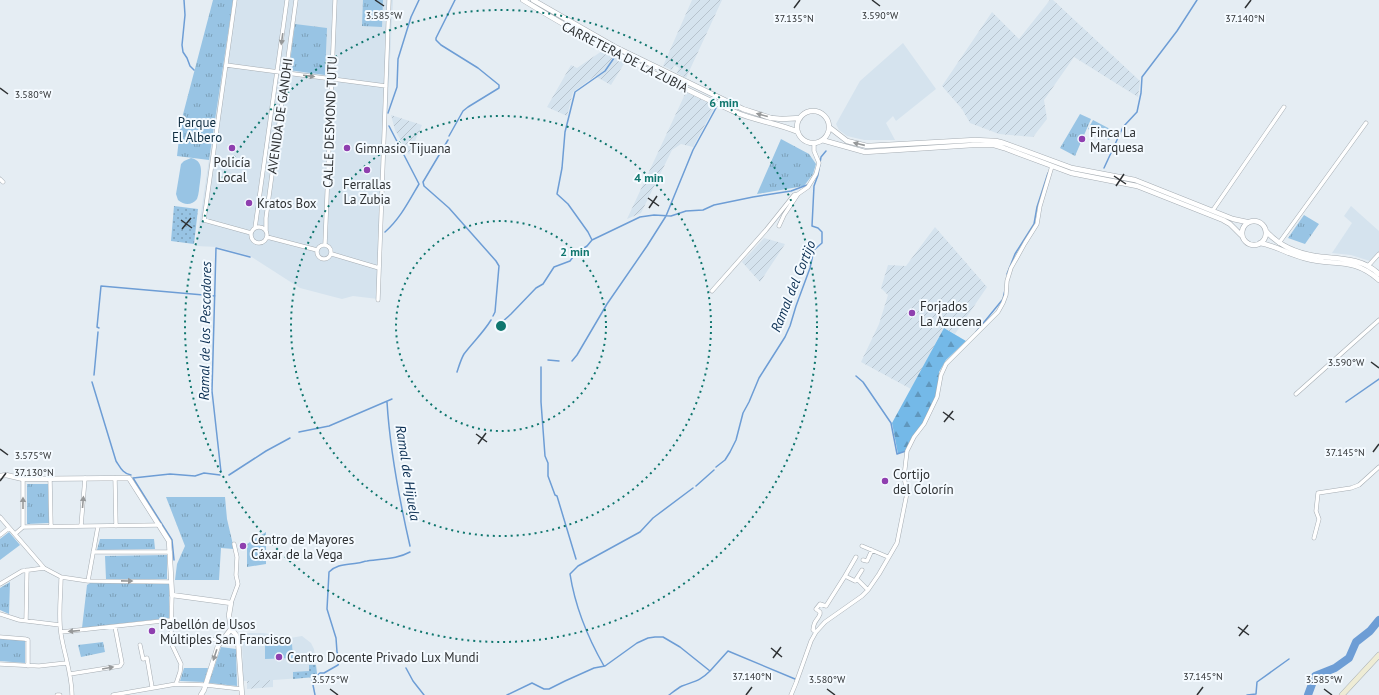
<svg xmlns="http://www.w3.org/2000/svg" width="1379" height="695" font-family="'PT Sans',sans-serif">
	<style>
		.built { fill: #d5e3ee }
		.industrial { fill: url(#industrial-furrows) }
		.grass { fill: url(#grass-tufts) }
		.forest { fill: url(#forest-firs) }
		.garden { fill: url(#garden-dots) }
		.pitch { fill: #98c4e4 }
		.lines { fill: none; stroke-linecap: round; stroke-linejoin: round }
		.stream { stroke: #6d9dd5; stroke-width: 1.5 }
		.river { stroke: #6d9dd5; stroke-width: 8 }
		.minor-casing { stroke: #a6adb3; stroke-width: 4.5 }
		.tertiary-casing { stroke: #a6adb3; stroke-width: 5.5 }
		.secondary-casing { stroke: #a6adb3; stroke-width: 6 }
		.minor { stroke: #fff; stroke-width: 3.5 }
		.tertiary { stroke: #fff; stroke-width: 4.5 }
		.secondary { stroke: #eeecd5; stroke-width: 5 }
		.oneway { fill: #969899 }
		.ticks { fill: none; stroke: #2e3133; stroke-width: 1.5 }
		.ring { fill: none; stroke: #0f766e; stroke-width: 2; stroke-dasharray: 2 4 }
		.poi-dot { fill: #8f3faf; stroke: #f4faff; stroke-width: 1.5 }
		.labels { text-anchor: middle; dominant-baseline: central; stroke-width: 4; stroke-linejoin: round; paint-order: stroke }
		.street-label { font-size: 13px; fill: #2e3133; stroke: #f4faff }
		.park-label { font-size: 13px; fill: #0f2d41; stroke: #f4faff }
		.poi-label { font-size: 13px; fill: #2e3133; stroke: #f4faff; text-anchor: start }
		.water-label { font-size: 14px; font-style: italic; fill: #092d51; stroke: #f4faff }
		.ticks-label { font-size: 10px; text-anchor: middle; fill: #2e3133; stroke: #f4faff; stroke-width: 4; stroke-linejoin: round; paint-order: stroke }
		.centre { fill: #0f766e; stroke: #f4faff; stroke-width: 2 }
		.ring-label { font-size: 12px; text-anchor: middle; font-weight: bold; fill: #0f766e; stroke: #f4faff; stroke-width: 4; stroke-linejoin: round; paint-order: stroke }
	</style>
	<defs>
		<pattern id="industrial-furrows" width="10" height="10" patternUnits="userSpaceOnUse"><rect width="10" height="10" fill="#d5e3ee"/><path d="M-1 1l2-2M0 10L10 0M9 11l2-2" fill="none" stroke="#b7c3cd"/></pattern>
		<pattern id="grass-tufts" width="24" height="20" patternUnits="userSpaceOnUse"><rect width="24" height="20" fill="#98c4e4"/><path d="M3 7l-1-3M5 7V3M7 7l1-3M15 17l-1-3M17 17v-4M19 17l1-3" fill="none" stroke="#7ca0b9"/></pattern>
		<pattern id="forest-firs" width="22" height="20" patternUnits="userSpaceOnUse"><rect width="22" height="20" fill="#74b9e8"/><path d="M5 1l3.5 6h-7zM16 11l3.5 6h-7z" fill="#6097bd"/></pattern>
		<pattern id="garden-dots" width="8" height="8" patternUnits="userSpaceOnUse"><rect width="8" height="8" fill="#98c4e4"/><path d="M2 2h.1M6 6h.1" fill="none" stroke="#7ca0b9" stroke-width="1.8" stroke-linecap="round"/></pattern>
	</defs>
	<rect width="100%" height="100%" fill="#e5edf3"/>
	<!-- built -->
	<path class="built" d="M233,0H393L378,299L353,296L342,299L300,288L250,256L217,247L196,246Z
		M903,43L936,89L896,121L893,116L886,123L895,140H864L847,136L839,130L836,124L860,81Z
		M1351,206L1379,231V251L1370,261L1351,255L1332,253L1352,223L1344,216Z
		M244,633H263L290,638L302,636L311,643L314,649L317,674L314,677L260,681H243L242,635Z"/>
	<!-- industrial -->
	<path class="industrial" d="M692,0H722L686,78L677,73L679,68L674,65L672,70L663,66Z
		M1050,0H1053L1140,81L1138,97L1074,57L1044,100L1047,119L1033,137L999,134L970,123L962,109L942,86L992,12L1019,39Z
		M602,51L625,62L611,85L595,76L573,92L567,116L547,107L571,65L577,68Z
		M686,92L715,106L693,147L681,144L672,150L641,213L627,219Z
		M391,115L422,125L409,155L395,130Z
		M935,227L987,287L955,334L944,328L911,389L861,362L879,324L888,295L881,288L888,265L906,266Z
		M764,238L785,244L760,282L742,262Z
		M273,680V687L247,689V681Z"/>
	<!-- grass -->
	<path class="grass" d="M213,0H233L209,160L177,156L181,122Z
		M363,0H383L382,27L362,26Z
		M295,24L327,28L325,75L289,70Z
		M1080,114L1091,119L1075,156L1060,148Z
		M1093,120L1112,130L1111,132L1113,133L1109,140L1088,129Z
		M781,139L809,154L816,164L813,174L804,186L757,194Z
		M1304,215L1319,224L1305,244L1288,238Z
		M27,484H48L49,523L27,524Z
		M166,497H225L227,519L234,549L221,548L219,580H175L177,564L185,546Z
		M9,532L20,545L0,560V539Z
		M266,532V564L247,567V544Z
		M100,539H154L155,549L97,550Z
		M167,555V579H106L105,556Z
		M10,582L9,614L0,610V588Z
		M90,583L169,584V618L82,628L87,585Z
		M0,638L25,641V663L0,661Z
		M103,642L105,652L81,657L78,645Z
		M221,647L236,649L237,686L209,683Z
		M184,668H208L204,682L180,681Z"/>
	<!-- forest -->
	<path class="forest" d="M944,328L966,341L946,360L939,372L937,394L923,424L907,450L898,454L892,423Z"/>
	<!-- garden -->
	<path class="garden" d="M174,206L198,209L194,244L171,241Z
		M309,665H316L317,674L314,677L293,679V672L309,671Z"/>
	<!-- pitch -->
	<path class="pitch" d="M191,158C204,161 201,172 200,182C199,188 199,194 197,199C192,205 185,206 178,200L176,194L181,164L184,161Z
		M292,644L293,658L265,659V645Z"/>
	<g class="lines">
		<!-- stream -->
		<path class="stream" d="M184,0L185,15L182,45L183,52L187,58L190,66L194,70
			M388,113L397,87L398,59L411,17L419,0
			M449,136L463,111L468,107L499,88V85L478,68L441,45L436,40V38L455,0
			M448,140L423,182L424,186L449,208L496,261L499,266L495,312L493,316
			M1104,168L1123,127L1137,112L1141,93L1142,77L1177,31L1197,0
			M385,232C400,219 409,201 419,184L389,126
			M592,240L588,232L568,204L557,194L562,168L565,132L575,92L605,71L614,58
			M1007,274L1015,254L1034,224L1037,207L1048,173
			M502,322L511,314L536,288L543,284L554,267L570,261L576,253L587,246L592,240L640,217L654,215L671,216L686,211L703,210L714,205L753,197L791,191L807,185
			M99,328L97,327L101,286L215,296
			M976,332L1003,299L1005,290
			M548,360L559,361
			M572,361L577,355L607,304L647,246L666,216L693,150L716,108
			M541,367V402L545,456L548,463V476L555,495L557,496L576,559
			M457,372C459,366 461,359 464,354C473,342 483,333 491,320
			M94,375L98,332
			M856,376L863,382L891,423L897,454L906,451
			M92,382L116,461C120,467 123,474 131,475
			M387,402C390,451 399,498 410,546
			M1346,402L1379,379
			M299,432L329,426L392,399
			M716,467L725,460L730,452L736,440L743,413L749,402L759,378L785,337L790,326L796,306L810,268L814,250L822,243V232L818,228L812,226L814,186L818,175L821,157L826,151
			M221,472L212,391L216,248L250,257
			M229,475L266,451L290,438
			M696,486L714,470
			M174,560L172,540L133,478L170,474L195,476L204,473L220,475
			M604,666C588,638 575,606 570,574L578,566L640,532L653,518L693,488
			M406,668L413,681L424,695
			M315,695L312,680L320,673H324L338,665L340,659L337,652L336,638L327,609L329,572C337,564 346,565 358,563C361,563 364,561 367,561C383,558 395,560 410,552
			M507,695L532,683L544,689H549L565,681L594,668L605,666L637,643L648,638L655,637H663L680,647L710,671L728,651L795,679
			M669,695C673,692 678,688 682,686C695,681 700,681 710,671
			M1247,695L1256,694L1257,682L1289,659"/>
		<!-- river -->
		<path class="river" d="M1308,695L1315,676L1335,668L1349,658L1356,642L1370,631L1379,620"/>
		<defs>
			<path id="minor" d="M235,0L204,220L251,233
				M226,65L386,86
				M0,179L3,182
				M1213,210L1284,107
				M779,226L784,215L798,194L808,187L816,174L819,163L814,151V143
				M251 235a8 8 0 1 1 16 0a8 8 0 1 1-16 0Z
				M255,228L287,0
				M266,231V218L296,0
				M267,237L317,250
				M1279,243L1366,123
				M325,244L335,0
				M317 252a7 7 0 1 1 14 0a7 7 0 1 1-14 0Z
				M332,254L379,268
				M1368,266L1379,254
				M712,291L766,230L794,195L798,194
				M378,300L389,0
				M1296,394L1379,320
				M115,478L116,526
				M50,479L51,526
				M0,517L44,568L61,577L88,581L171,582
				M81,526L85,478
				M23,527L160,525
				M15,534L23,527V479
				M0,535L9,528
				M1314,538L1319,519L1316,511L1318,493L1351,488L1359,485L1379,467
				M862,546L888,557
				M93,552H170
				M856,557L845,576L855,581L862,570
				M863,560L867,561L872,550
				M61,577C61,595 58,615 61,634C64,654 72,674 72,695
				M857,579L868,590
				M88,581L98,526
				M0,584L22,571L44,568
				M172,595L171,638L172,645L181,664L180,672L176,684
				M231,603L238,584L236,575L237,557L234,544
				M0,614L19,620L60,625
				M26,621L27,570
				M61,632L171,620
				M816,632L813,630C814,619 817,622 820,614V612L816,609L820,604L826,606L845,576
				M0,637L25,639L28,640V666
				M171,638L223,640
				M140,645L143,659L147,658L152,687
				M0,664L39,666L66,663
				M70,674L120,666L122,663L115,627
				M57,695H60
				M113,695L176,684L206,685L241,689
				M791,695L796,683L811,641L816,632L825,622L862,596L868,590L879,574L897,543L906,498L907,492L904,477L907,451L914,437L924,424L937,397L941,375L946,364L998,312L1003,303L1006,295L1007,281L1011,268L1025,243L1037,224L1040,206L1052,166"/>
			<path id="tertiary" d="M523,0C591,42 662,79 735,112C755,121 778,123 798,132
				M533,0L615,47L743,109L771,118L782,119L800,118
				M797 127a16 16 0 1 1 32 0a16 16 0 1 1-32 0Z
				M829,127L847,141L867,146L975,140L996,141L1004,143L1072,168L1135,180L1233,219L1247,222
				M822,140L865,152L973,145H994L1004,148L1071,173L1137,186L1223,220L1230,224L1241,235
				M1242 233a12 12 0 1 1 24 0a12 12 0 1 1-24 0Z
				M1266,231C1278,245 1297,253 1315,256C1338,259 1361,257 1379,274
				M1260,243C1276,246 1288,254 1304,258C1334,267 1352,256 1379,280
				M0,476L6,475L23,479L129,478L169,541L172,595L231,603L229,615L231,629
				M231,629L236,635L238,640L242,695
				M201,695L204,690L218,646L231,629"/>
			<path id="secondary" d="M1342,695L1379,655"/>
		</defs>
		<!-- minor casing -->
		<use href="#minor" class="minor-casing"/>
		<!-- tertiary casing -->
		<use href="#tertiary" class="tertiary-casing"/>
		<!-- secondary casing -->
		<use href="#secondary" class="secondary-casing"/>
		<!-- minor -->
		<use href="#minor" class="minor"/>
		<!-- tertiary -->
		<use href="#tertiary" class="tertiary"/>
		<!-- secondary -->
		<use href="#secondary" class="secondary"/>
	</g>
	<!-- one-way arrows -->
	<defs><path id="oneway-solid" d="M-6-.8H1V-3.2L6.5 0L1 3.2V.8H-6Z"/></defs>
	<g class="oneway">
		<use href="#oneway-solid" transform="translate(282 39) rotate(98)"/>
		<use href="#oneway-solid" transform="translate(309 76) rotate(7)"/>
		<use href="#oneway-solid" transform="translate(762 115) rotate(-165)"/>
		<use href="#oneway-solid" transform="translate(859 144) rotate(-167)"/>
		<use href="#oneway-solid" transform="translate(83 502) rotate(-85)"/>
		<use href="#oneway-solid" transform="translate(23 503) rotate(-90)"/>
		<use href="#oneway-solid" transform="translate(127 581) rotate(1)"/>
		<use href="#oneway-solid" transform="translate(74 631) rotate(175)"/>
		<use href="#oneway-solid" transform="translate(215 655) rotate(108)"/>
		<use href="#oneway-solid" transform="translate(108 668) rotate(-10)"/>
	</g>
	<!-- ticks -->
	<path class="ticks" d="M375,0L384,6M872,0L880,6M794,8L800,0M1245,8L1251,0M0,88L8,94M1114,176L1126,184M1116,186L1124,174M648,198L659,206M649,208L657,196M181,220L192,228M182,229L191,218M1371,362L1379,368M943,412L954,420M944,422L953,411M476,434L487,442M478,444L486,433M0,449L8,455M1373,452L1379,444M0,481L6,473M1238,627L1249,635M1239,636L1248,625M771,648L782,657M773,658L781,647M330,689L338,695M827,689L835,695M1324,689L1332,695M746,695L752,687M1197,695L1203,687"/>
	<!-- distance rings -->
	<g class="ring">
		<circle cx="501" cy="326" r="105"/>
		<circle cx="501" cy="326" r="210"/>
		<circle cx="501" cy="326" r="316"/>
	</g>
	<!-- markers -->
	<g class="poi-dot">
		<circle cx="1082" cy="139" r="4"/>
		<circle cx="232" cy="148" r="4"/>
		<circle cx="347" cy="148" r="4"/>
		<circle cx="367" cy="170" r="4"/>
		<circle cx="249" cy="203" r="4"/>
		<circle cx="912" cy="313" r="4"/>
		<circle cx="885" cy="481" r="4"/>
		<circle cx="243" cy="546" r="4"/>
		<circle cx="152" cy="631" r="4"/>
		<circle cx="279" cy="657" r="4"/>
	</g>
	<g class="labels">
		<!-- street labels -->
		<g class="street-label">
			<text transform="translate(625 57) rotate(27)">CARRETERA DE LA ZUBIA</text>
			<text transform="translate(280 116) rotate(-82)">AVENIDA DE GANDHI</text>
			<text transform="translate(330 122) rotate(-88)">CALLE DESMOND TUTU</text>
		</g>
		<!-- park labels -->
		<g class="park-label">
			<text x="197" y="122">Parque<tspan x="197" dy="15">El Albero</tspan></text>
		</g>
		<!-- poi labels -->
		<g class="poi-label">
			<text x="1090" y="132">Finca La<tspan x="1090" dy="15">Marquesa</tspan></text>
			<text x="355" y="148">Gimnasio Tijuana</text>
			<text x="232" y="162" text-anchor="middle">Policía<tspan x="232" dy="15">Local</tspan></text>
			<text x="367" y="184" text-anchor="middle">Ferrallas<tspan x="367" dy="15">La Zubia</tspan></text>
			<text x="257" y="203">Kratos Box</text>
			<text x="920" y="306">Forjados<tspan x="920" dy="15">La Azucena</tspan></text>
			<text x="893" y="474">Cortijo<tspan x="893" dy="15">del Colorín</tspan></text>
			<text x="251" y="539">Centro de Mayores<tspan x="251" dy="15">Cáxar de la Vega</tspan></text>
			<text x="160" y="624">Pabellón de Usos<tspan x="160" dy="15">Múltiples San Francisco</tspan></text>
			<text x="287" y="657">Centro Docente Privado Lux Mundi</text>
		</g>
		<!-- water labels -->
		<g class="water-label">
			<text transform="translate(793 286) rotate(-68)">Ramal del Cortijo</text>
			<text transform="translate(205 331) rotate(-89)">Ramal de los Pescadores</text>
			<text transform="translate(408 473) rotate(81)">Ramal de Hijuela</text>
		</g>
	</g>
	<g class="ticks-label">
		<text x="384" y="19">3.585°W</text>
		<text x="880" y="19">3.590°W</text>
		<text x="794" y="22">37.135°N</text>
		<text x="1245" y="22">37.140°N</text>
		<text x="33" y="98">3.580°W</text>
		<text x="1346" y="366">3.590°W</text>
		<text x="1345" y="456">37.145°N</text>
		<text x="33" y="459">3.575°W</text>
		<text x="34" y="476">37.130°N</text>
		<text x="752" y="680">37.140°N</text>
		<text x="1203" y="680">37.145°N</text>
		<text x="330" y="683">3.575°W</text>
		<text x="827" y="683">3.580°W</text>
		<text x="1324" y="683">3.585°W</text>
	</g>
	<circle cx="501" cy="326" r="6" class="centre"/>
	<g class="ring-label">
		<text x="724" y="107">6 min</text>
		<text x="649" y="182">4 min</text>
		<text x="575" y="256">2 min</text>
	</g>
</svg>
